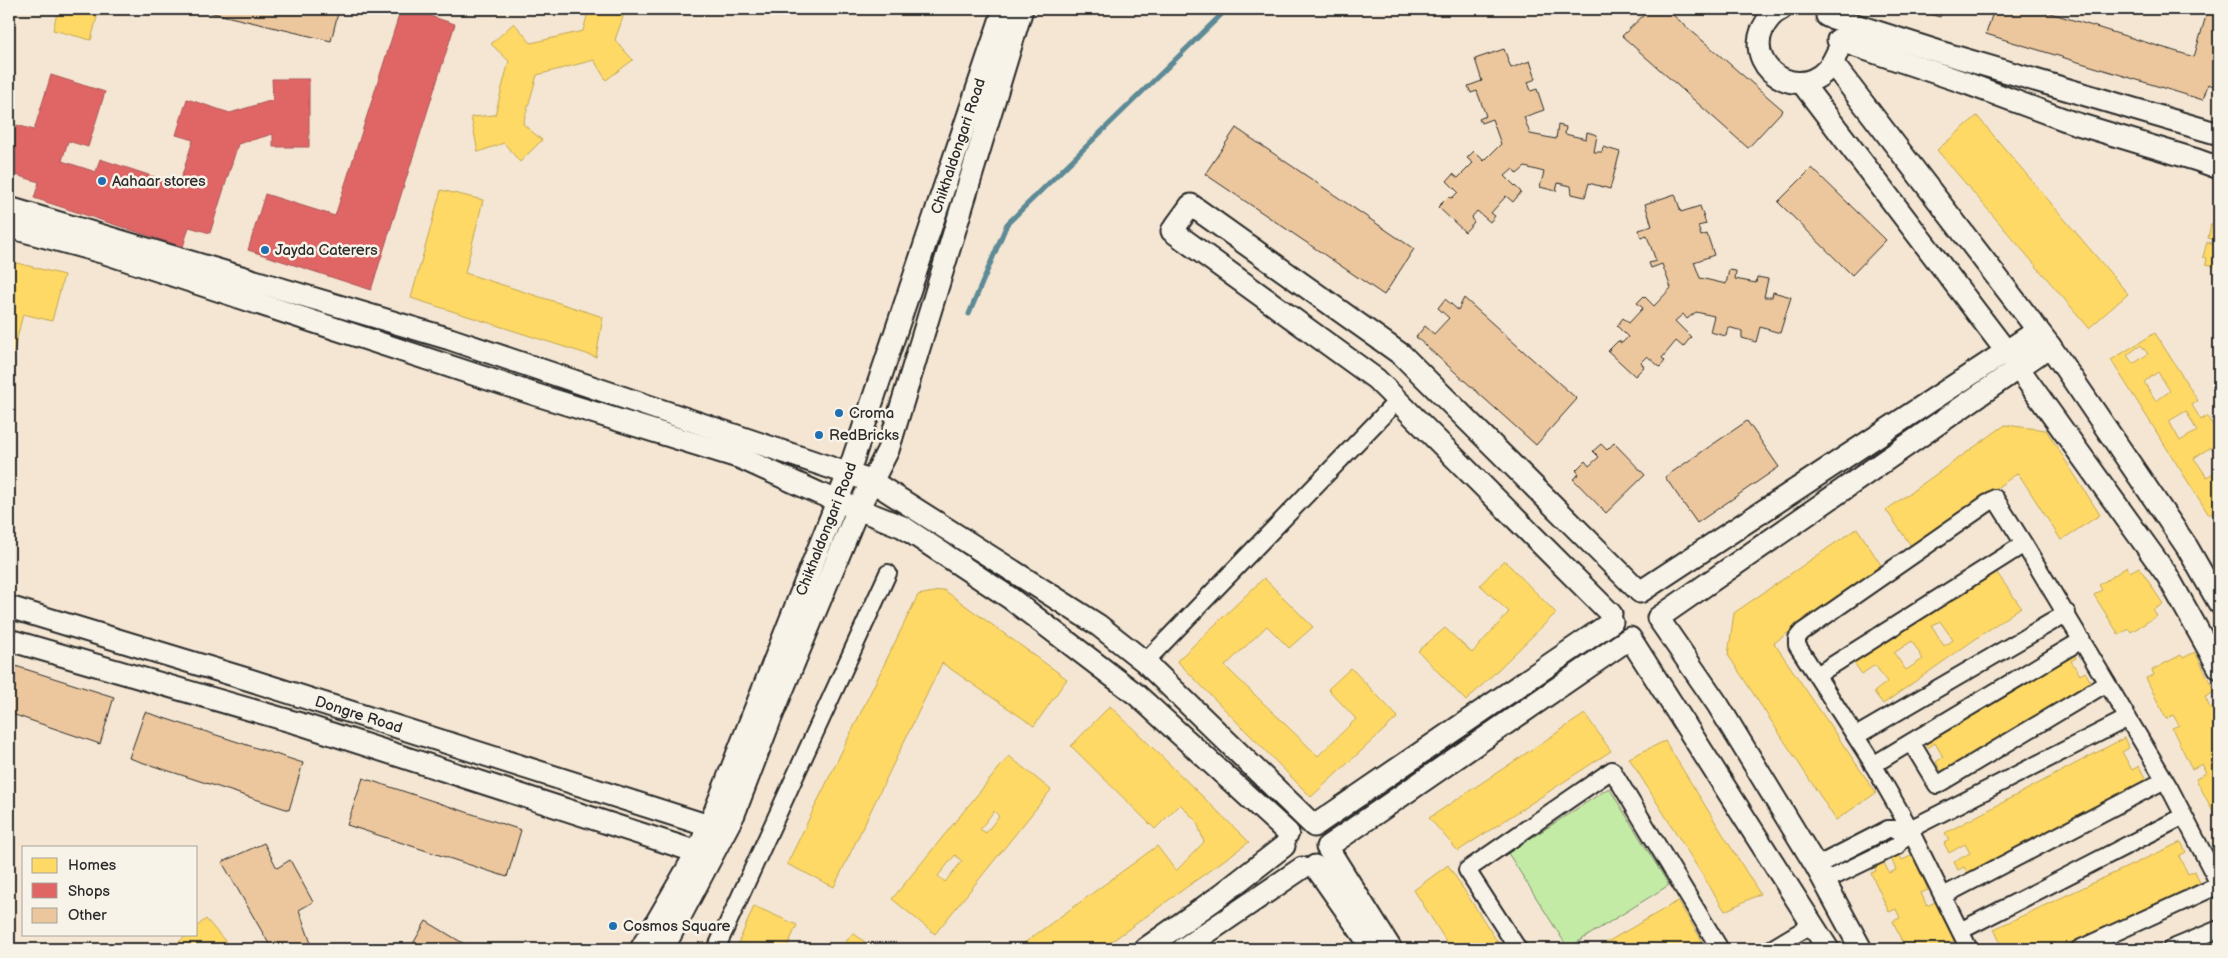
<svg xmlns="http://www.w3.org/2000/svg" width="2228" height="958" font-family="'Balsamiq Sans',sans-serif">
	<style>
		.green { fill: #c4eba6; stroke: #788b68 }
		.homes { fill: #ffd966; stroke: #bfa554; fill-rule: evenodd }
		.shops { fill: #e06666; stroke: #aa5454 }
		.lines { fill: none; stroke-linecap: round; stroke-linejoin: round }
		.stream { stroke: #5d8a96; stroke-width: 5 }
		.building { fill: #ecc79d; stroke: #2b2b2b }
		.minor-casing { stroke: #2b2b2b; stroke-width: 20 }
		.tertiary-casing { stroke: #2b2b2b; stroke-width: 25 }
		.minor { stroke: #f7f3e8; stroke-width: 16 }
		.tertiary { stroke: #f7f3e8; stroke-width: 21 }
		.poi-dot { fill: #1f6fb2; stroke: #f7f3e8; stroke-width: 2 }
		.labels { text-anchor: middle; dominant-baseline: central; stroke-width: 5; stroke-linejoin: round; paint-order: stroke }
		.street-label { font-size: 15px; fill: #2b2b2b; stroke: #f7f3e8 }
		.poi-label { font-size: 15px; fill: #2b2b2b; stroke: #f7f3e8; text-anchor: start }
	</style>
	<rect width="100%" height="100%" fill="#f4e6d2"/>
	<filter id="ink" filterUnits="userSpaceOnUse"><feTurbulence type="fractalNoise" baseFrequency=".02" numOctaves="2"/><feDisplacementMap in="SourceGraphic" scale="10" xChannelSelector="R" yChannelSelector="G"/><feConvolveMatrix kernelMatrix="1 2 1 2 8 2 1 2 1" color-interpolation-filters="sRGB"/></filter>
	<g filter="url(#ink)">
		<!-- green -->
		<path class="green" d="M1609,788L1669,885L1568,948L1508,853Z"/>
		<!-- homes -->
		<path class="homes" d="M58,9H99L91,40L53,30Z
			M589,9H605L624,14L615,40L633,60L606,80L594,60L537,75L523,124L542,140L520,162L504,143L478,152L471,117L495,115L509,61L491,44L514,23L531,43L583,31Z
			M1977,116L2128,294L2089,328L1937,150Z
			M441,190L483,200L465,273L603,317L596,357L411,298Z
			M2218,219H2219V267L2206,264L2207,258L2203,257L2207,242L2216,244V240L2208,238L2211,224L2217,225Z
			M9,261L64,275L52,321L23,314L9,371Z
			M2155,333L2198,401L2192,405L2201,420L2207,416L2219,435V460L2211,447L2194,458L2207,477L2219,469V508L2209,515L2111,360ZM2141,345L2148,354L2133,364L2127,355ZM2158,372L2170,391L2156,401L2144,382ZM2186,411L2197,431L2180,441L2169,421Z
			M2005,425L2046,430L2100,515L2061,540L2018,473L1912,547L1886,510Z
			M1857,528L1881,565L1774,643L1876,793L1836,820L1728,655L1734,613Z
			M1504,560L1556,613L1466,701L1418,651L1445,628L1472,653L1509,612L1480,585Z
			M1992,566L2021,607L1883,704L1874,692L1887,682L1875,665L1862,674L1854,663ZM1940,621L1953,640L1944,646L1932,626ZM1912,641L1923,659L1906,670L1894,653Z
			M2127,567L2130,572L2139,567L2163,604L2153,610L2157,616L2131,632L2129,629L2119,635L2094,595L2102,590L2099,585Z
			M1264,578L1313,627L1289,648L1267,626L1225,666L1318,756L1356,719L1328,689L1351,668L1398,717L1311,797L1177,661Z
			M944,590L1067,679L1034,726L942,663L834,887L787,864L918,595Z
			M2071,649L2076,658L2071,661L2080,675L2085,672L2091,682L1942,772L1936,762L1943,757L1935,743L1928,748L1922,739Z
			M2195,652L2215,692L2205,697L2210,708L2219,703V818L2217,819L2196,779L2206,773L2202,764L2192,769L2172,728L2179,725L2173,715L2166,719L2146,678L2154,675L2152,670L2181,655L2183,658Z
			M1110,706L1249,842L1101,949H1016L1157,846L1176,871L1204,842L1197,822L1180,804L1155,829L1071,746Z
			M1585,714L1611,751L1458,851L1429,818Z
			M2124,738L2129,748L2122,752L2132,770L2139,766L2146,780L1968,874L1964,867L1958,870L1954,862L1970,853L1965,844L1949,853L1944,843L1949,840L1945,833Z
			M1665,741L1760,894L1725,911L1629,758Z
			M1009,756L1051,790L935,934L892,899ZM994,811L999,816L986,833L980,829ZM955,855L962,861L945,882L938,876Z
			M2181,842L2186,852L2179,856L2188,874L2195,871L2200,883L2057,949H2003L1994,929Z
			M1899,854L1902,860L1913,855L1928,890L1921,893L1927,906L1937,901L1955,940L1947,944L1949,949H1905L1893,921L1900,918L1896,909L1889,912L1871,873L1876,871L1874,865L1883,861L1889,873L1896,870L1891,858Z
			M1448,865L1502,949H1451L1414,890Z
			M1678,901L1702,941L1691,949H1595Z
			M754,906L797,925L786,949H736Z
			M206,919L232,949H171L188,934H196V927Z
			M853,933L874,949H840Z"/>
		<!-- shops -->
		<path class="shops" d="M401,9H408L455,24L371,290L248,250L265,194L335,216Z
			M51,75L105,92L88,147L68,141L62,161L96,172L100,159L179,185L193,140L176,135L187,99L230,113L273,100L272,79H309V147H273V134L238,144L210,233L189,227L183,247L34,198L39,182L9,173V151L17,125L34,130Z"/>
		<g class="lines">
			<!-- stream -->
			<path class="stream" d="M969,314L1007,224L1227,9"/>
		</g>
		<!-- building -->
		<path class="building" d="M196,9H339L331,41Z
			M1650,9H1666L1783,110L1748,148L1622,36Z
			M1911,9H1943L1940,17Z
			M1994,9H2037L2194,57L2208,9H2219V88L2208,84L2203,100L1986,34Z
			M1504,49L1511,68L1530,61L1536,79L1528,82L1531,91L1537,89L1544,110L1524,117L1530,134L1556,139L1558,125L1566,127L1565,134L1586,139L1587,132L1597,135L1594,152H1602L1603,147L1620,152L1610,189L1589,183L1585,197L1572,194L1571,186L1558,183L1556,191L1540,187L1544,172L1525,167L1517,174L1513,169L1505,176L1521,192L1513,202L1506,196L1491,213L1495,216L1490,222L1477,211L1471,218L1474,222L1465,232L1438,207L1448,197L1452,198L1458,192L1447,181L1453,174L1458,178L1473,163L1467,158L1474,151L1484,161L1501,144L1492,119L1481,123L1479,119L1486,116L1477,91L1471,93L1468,86L1482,81L1475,59Z
			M1236,128L1414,249L1384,295L1205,174Z
			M1812,168L1886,240L1852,275L1778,202Z
			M1675,194L1681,212L1700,206L1706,224L1698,226L1701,236L1707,234L1714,255L1694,262L1700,278L1726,284L1729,270L1736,271L1735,279L1756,283L1757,277L1768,279L1764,297H1772L1773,292L1791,297L1780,333L1760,327L1756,342L1742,338V331L1728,327L1726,336L1710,332L1714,316L1696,312L1687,319L1683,314L1675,321L1691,337L1683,347L1676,341L1662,358L1665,361L1660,367L1647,356L1641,362L1644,367L1635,376L1608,351L1618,341L1622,343L1628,337L1617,326L1623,318L1629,323L1643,308L1637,303L1644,296L1654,306L1671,288L1662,264L1651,268L1649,263L1656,261L1647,236L1641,238L1639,230L1652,226L1645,204Z
			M1464,298L1577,399L1536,445L1416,337L1425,326L1434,334L1449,318L1438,308L1445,299L1458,310Z
			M1747,421L1779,467L1697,523L1665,477Z
			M1614,443L1645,475L1606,513L1573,479L1579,474L1576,470L1585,461L1589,466L1599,457L1593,451L1601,444L1607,450Z
			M9,664L114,697L100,744L9,713Z
			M145,712L303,763L289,810L129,758Z
			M363,778L521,830L507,877L347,825Z
			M264,843L277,868L290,860L313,902L299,910L313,949H272L222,862Z
			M426,921L466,945L464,949H410Z"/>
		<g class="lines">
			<defs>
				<path id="minor" d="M1145,662L1397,401
					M1817,675L2024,544L2169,787L2219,884
					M1856,736L2067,613
					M1911,742L2082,640
					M1873,765L1911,742L1937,785L2107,683
					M1910,829L2128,718
					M1816,866L1888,829H1910L1897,846L1825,881
					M1943,896L2165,780
					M1960,931L2184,816
					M716,949L888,573
					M1518,949L1467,870L1612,770L1720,949
					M1771,949L1813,924
					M1969,949L1906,822L1870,759L1797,645V638L1802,632L1995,498L2024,544
					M2079,949L2219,885
					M2171,949L2219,929"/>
				<g id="tertiary">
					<path d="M1781,9C1773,13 1767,20 1763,28C1742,73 1813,111 1837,53"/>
					<path d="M1827,16L1943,53L2219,134"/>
					<path d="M1838,40L1966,83L2071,122L2197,160L2219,168"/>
					<path d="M1833,64L2050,346L2187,547L2219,603"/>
					<path d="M1802,83L2006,351L2167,575L2219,668"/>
					<path d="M9,208L450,339L873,482L1098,625L1145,662L1314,826L1612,622"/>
					<path d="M9,227L105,253L537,395L741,458L818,493L903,527L1010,598L1137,695L1288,833"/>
					<path id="s1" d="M9,607L250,680L709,826"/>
					<path d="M1611,614L1376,379L1172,231L1191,205L1402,355L1640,592L2037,331"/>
					<path d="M9,640L304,725L697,852"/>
					<path d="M1315,866L1373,949"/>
					<path id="s2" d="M641,949L697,852L709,826L848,474L1004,9"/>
					<path d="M663,949L734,814L770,720L858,509L888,450L1022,9"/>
					<path d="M1145,949L1217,898L1284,846"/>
					<path d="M1183,949L1302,868"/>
					<path d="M1391,949L1327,847L1630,638L1828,949"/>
					<path d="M1861,949L1816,866L1718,705L1658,618L2050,346"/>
				</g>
			</defs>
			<!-- minor casing -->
			<use href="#minor" class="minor-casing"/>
			<!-- tertiary casing -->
			<use href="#tertiary" class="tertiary-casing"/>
			<!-- minor -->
			<use href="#minor" class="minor"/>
			<!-- tertiary -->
			<use href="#tertiary" class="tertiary"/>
		</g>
	</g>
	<!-- markers -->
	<g class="poi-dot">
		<circle cx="102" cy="181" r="5"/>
		<circle cx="265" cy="250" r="5"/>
		<circle cx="839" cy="413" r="5"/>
		<circle cx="819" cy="435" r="5"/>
		<circle cx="613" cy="926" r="5"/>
	</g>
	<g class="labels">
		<!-- street labels -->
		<g class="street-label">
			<text stroke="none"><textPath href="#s2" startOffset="865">Chikhaldongari Road</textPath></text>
			<text stroke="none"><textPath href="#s2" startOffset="460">Chikhaldongari Road</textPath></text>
			<text stroke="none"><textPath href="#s1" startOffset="366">Dongre Road</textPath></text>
		</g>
		<!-- poi labels -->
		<g class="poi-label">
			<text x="112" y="181">Aahaar stores</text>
			<text x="275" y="250">Jayda Caterers</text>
			<text x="849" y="413">Croma</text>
			<text x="829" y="435">RedBricks</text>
			<text x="623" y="926">Cosmos Square</text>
		</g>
	</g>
	<!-- margin -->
	<rect width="2228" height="958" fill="none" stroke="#f7f3e8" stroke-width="30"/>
	<rect x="15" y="15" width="2198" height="928" fill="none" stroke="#2b2b2b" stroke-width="2" filter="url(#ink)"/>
	<!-- legend -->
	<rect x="22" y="846" width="175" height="90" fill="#f7f3e8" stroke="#a5a39c"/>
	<rect x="32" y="858" width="25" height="15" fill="#ffd966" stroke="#a5a39c"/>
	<text x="68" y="870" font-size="15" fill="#2b2b2b">Homes</text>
	<rect x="32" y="883" width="25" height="15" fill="#e06666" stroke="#a5a39c"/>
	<text x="68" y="896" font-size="15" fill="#2b2b2b">Shops</text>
	<rect x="32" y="908" width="25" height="15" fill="#ecc79d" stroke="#a5a39c"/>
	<text x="68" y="920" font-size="15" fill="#2b2b2b">Other</text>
</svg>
